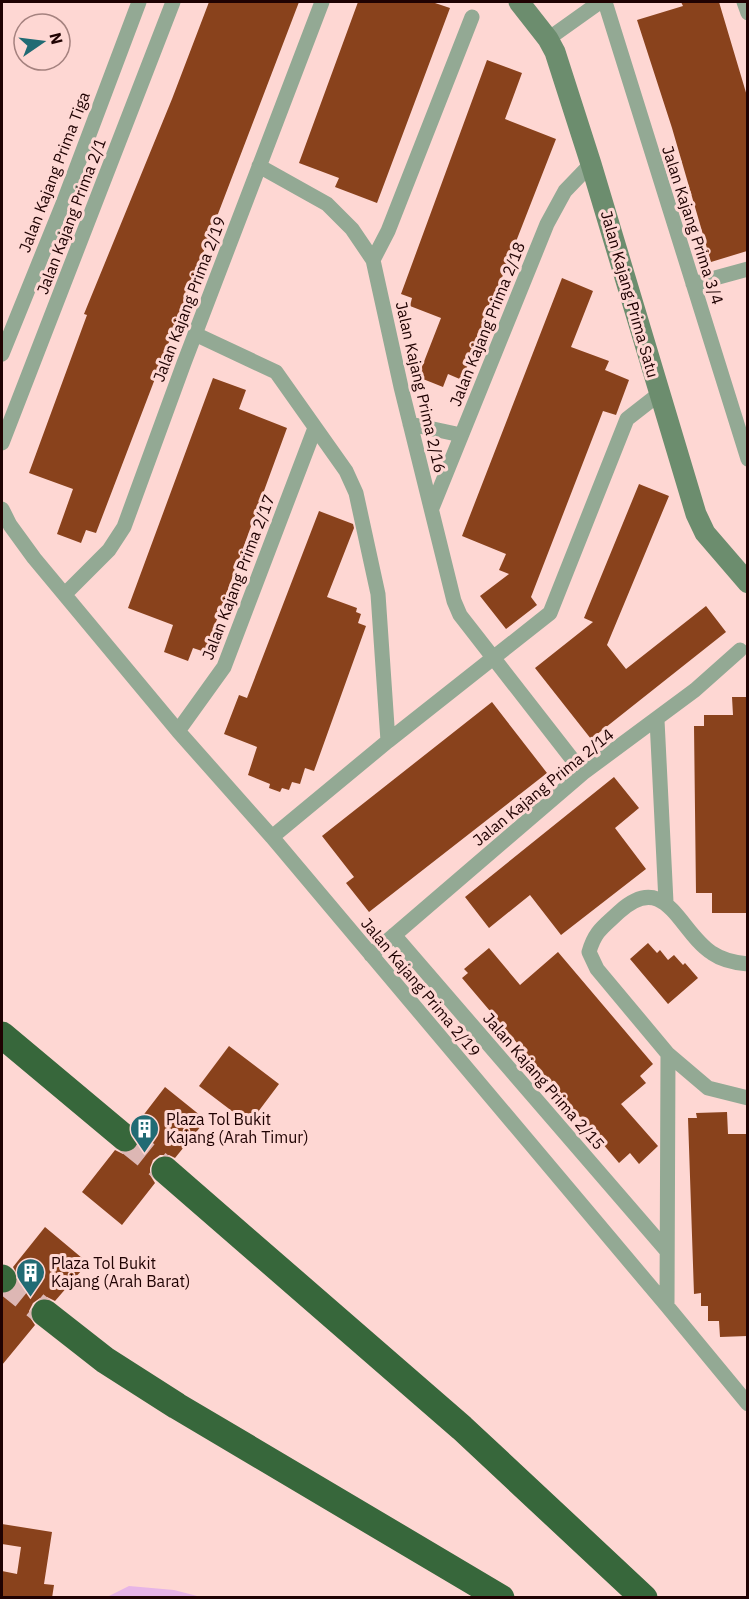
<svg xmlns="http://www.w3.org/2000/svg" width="749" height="1599" font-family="'IBM Plex Sans',sans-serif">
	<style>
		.water { fill: #e6b4e6 }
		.building { fill: #89421c }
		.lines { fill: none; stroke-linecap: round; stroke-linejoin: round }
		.highway-tunnel { stroke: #ddb7b4; stroke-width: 27; stroke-dasharray: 27 14; stroke-linecap: butt }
		.street { stroke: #93a994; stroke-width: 15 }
		.secondary { stroke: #6c8d6e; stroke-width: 21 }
		.highway { stroke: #37673b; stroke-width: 27 }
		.labels { text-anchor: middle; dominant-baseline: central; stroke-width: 6; stroke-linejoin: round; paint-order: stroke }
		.street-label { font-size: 16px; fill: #1f0202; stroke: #fed7d3 }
		.poi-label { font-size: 16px; fill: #1f0202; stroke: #fed7d3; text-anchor: start }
	</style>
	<rect width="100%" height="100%" fill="#fed7d3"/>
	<!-- water -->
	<path class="water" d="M129,1586L174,1590L201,1597H107Z"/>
	<!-- building -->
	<path class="building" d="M209,2H299L96,533L86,530L81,543L57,534L73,489L29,473L87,315L84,314L172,99Z
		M358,2H432L450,8L377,203L335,187L339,178L299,163Z
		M681,2H719L747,96V251L711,262L672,128L637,20L683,6Z
		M487,60L522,73L505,119L556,139L462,380L448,374L443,387L418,377L441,318L410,306L412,298L401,294Z
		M562,278L593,291L571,347L609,361L605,370L629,380L616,415L603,411L531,597L537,605L506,629L480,596L509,574L499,570L506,554L462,536Z
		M213,378L246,390L239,409L287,428L205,652L193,648L188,661L164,652L173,625L128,608Z
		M639,484L669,496L607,645L626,669L706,606L726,632L591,739L535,668L593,622L584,618Z
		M319,511L353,524L354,528L327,597L357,608L356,612L361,614L358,623L366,626L314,771L305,768L300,784L292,782L289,790L282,788L280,792L269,788L270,784L248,775L257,747L224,734L239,695L247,698Z
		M732,697H747V913H712V893H696L694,726H704V715H733Z
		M492,702L547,773L369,912L346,883L354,877L322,836Z
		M614,777L639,808L615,828L646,869L561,935L530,895L489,928L465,897Z
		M648,943L657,953L660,950L668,960L674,955L683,965L685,963L698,978L668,1004L630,959Z
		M489,948L520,985L558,952L653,1064L640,1076L646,1083L621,1104L658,1146L639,1164L630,1153L619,1163L462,978L468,973L464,969Z
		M229,1046L279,1084L249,1124L199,1086Z
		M165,1087L206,1120L175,1158L169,1155H160L153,1160L150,1168V1175L155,1183L122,1225L82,1192L115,1150L123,1154L130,1153L137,1148L140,1141V1133L135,1126Z
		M727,1112L728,1134H747V1336L720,1337L719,1321H708V1306H701V1293L694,1294L688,1118H697L696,1113Z
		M45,1227L88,1263L55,1301L47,1297L40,1298L33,1303L29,1311L31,1319L35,1325L2,1365V1294H8L14,1290L18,1284V1276L13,1267Z
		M2,1524L52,1532L44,1584L54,1585L52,1598H2V1571L17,1574L21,1547L2,1544Z"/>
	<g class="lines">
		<!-- highway-tunnel -->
		<path class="highway-tunnel" d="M125,1138L165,1170
			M3,1279L45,1313"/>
		<!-- street -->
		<path class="street" d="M605,2L748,459
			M744,2L748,13
			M548,39L600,2
			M259,166L327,204L352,229L373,260L401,387L454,601L460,615L583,773
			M373,260L388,231L472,17
			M693,284L748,269
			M195,334L276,372L346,471L356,493L378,594L388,741
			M2,354L64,201L139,2
			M410,424L461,435
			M2,443L173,2
			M432,508L547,224L565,191L591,164
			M2,509L10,525L34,558L178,731L272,837L667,1306L748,1404
			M65,594L109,550L124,527L184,363L322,2
			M657,720L666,902
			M178,731L224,667L315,428
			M272,837L388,741L550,613L627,419L659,394
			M394,935L667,1251
			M371,955L583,773L695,690L740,650
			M748,964C736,963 722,960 712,953C679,932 666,869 619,912C603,927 595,931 589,952L597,969L668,1054L708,1088L748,1098
			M667,1306L668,1054"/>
		<!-- secondary -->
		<path class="secondary" d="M519,2L548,39L555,52L591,164L696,514L705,533L748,583"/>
		<!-- highway -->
		<path class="highway" d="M2,1035L125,1138
			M165,1170L462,1428L644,1598
			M2,1278L3,1279
			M45,1313L105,1360L177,1406L501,1598"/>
	</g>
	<!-- icons -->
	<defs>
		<symbol id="building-pin" viewBox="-11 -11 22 30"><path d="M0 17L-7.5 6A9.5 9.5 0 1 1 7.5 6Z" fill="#216b74" stroke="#fed7d3"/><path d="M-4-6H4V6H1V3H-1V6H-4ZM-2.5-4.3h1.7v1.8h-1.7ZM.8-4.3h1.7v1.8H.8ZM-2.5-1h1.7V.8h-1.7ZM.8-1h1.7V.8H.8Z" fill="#fff"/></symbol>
	</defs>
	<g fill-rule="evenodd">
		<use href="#building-pin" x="128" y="1112" width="33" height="45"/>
		<use href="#building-pin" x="14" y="1256" width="33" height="45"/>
	</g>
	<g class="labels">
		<!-- street labels -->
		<g class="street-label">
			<text transform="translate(54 172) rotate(-69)">Jalan Kajang Prima Tiga</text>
			<text transform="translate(71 216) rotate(-69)">Jalan Kajang Prima 2/1</text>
			<text transform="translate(693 225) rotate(72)">Jalan Kajang Prima 3/4</text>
			<text transform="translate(630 294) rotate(74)">Jalan Kajang Prima Satu</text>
			<text transform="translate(189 299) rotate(-69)">Jalan Kajang Prima 2/19</text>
			<text transform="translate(487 324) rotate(-68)">Jalan Kajang Prima 2/18</text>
			<text transform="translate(421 387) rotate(77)">Jalan Kajang Prima 2/16</text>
			<text transform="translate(238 577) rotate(-69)">Jalan Kajang Prima 2/17</text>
			<text transform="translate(543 787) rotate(-39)">Jalan Kajang Prima 2/14</text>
			<text transform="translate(421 987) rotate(50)">Jalan Kajang Prima 2/19</text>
			<text transform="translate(544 1081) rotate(49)">Jalan Kajang Prima 2/15</text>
		</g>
		<!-- poi labels -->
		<g class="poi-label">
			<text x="166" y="1119">Plaza Tol Bukit<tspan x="166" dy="18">Kajang (Arah Timur)</tspan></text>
			<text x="51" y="1263">Plaza Tol Bukit<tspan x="51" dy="18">Kajang (Arah Barat)</tspan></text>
		</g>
	</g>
	<!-- border -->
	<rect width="749" height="1599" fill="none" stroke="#1f0202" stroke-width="6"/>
	<!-- north arrow -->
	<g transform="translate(42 42) rotate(76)"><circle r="28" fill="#fed7d3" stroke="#a5827f" stroke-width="1.5"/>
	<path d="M0-4.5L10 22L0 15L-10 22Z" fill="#216b74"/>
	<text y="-9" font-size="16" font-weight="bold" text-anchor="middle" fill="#1f0202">N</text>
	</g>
</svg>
